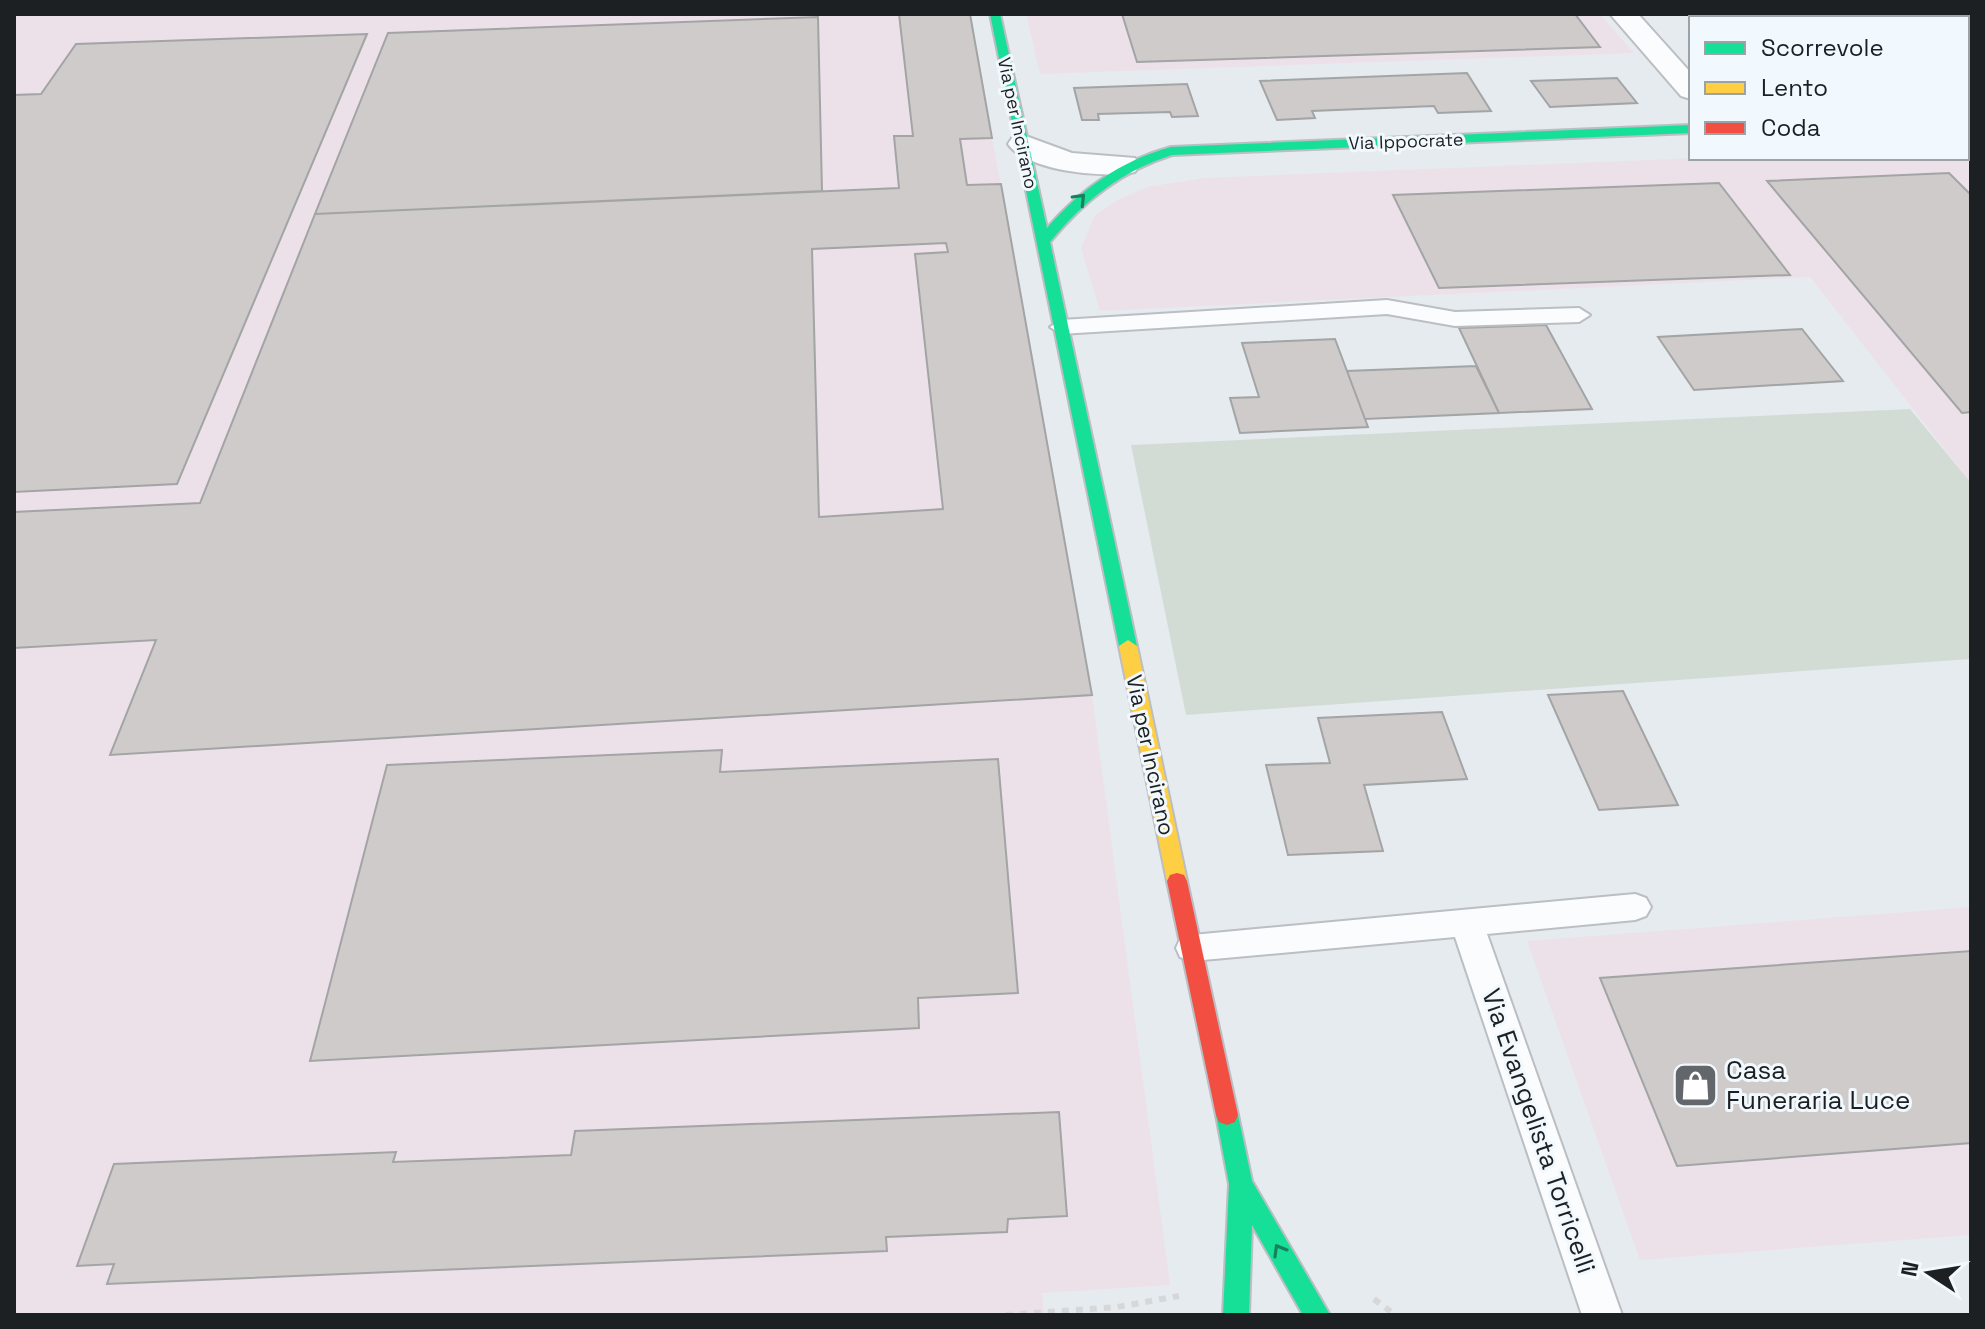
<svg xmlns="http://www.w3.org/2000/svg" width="1985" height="1329" font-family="'Space Grotesk',sans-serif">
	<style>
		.industrial { fill: #ece1e9 }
		.green { fill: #d2dcd5 }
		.building { fill: #cecbca; stroke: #a3a4a5; stroke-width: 2; fill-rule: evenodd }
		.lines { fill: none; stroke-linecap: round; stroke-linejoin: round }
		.lane-casing { stroke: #bbbec2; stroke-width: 4 }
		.street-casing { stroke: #bbbec2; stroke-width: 4 }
		.fast-casing { stroke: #bbbec2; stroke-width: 4 }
		.slow-casing { stroke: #bbbec2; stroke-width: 4 }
		.jam-casing { stroke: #bbbec2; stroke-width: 4 }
		.path { stroke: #d6d7d8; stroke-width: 6; stroke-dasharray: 7 7; stroke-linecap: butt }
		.lane { fill: #fbfcfd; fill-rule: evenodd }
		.street { fill: #fbfcfd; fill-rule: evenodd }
		.fast { fill: #16e098; fill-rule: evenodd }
		.slow { fill: #ffcf43; fill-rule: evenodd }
		.jam { fill: #f24e42; fill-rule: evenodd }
		.oneway { stroke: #19805e }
		.labels { text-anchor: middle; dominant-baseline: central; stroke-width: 6; stroke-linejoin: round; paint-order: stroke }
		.far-street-label { font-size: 18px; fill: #1c2023; stroke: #f2f9fe }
		.street-label { font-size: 22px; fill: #1c2023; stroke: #f2f9fe }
		.near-poi-label { font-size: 26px; fill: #1c2023; stroke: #f2f9fe; text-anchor: start }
		.near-street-label { font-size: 26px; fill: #1c2023; stroke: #f2f9fe }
	</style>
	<rect width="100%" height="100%" fill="#e6ebf0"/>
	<!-- industrial -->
	<path class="industrial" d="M14,14H970L1092,695L1170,1285L1042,1293L1044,1315H14Z
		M1026,14H1600L1634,53L1040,74Z
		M1967,149H1971V483L1810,277L1100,311L1081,248L1095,215L1118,200L1147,187L1204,178L1697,158H1967Z
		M1971,907V1235L1640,1260L1527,941Z"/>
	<!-- green -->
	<path class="green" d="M1910,409L1971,483V659L1186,715L1131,445Z"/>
	<!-- building -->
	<path class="building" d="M899,14H970L992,138L960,139L967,185L1001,184L1092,695L110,755L156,640L14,648V512L200,503L315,214L899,188L894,136H913ZM946,243L948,252L915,254L943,509L819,517L812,249Z
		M1122,14H1575L1600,47L1137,62Z
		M1711,14H1811L1815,18H1714Z
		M818,17L822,191L315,214L388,33Z
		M367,34L177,484L14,492V95L41,94L76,44Z
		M1467,73L1491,111L1438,113L1434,106L1312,111L1315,118L1277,120L1260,81Z
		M1617,78L1637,103L1550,107L1531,81Z
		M1187,84L1198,116L1172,117L1170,112L1098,114L1099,120H1082L1074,88Z
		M1949,173L1971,195V412L1962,413L1767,181Z
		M1719,183L1790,275L1439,288L1393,195Z
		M1546,325L1592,409L1499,413L1459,328Z
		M1802,329L1843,381L1694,390L1658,337Z
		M1335,339L1368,427L1240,433L1230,398L1259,397L1242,343Z
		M1476,366L1499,413L1365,419L1347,371Z
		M1623,691L1678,805L1599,810L1548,695Z
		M1442,712L1467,779L1364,785L1383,851L1288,855L1266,765L1330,763L1318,718Z
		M722,750L720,772L998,759L1018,993L918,998L919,1028L310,1061L387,765Z
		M1971,951V1143L1677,1166L1600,978Z
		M1059,1112L1067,1216L1008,1219L1007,1232L886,1237L887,1251L107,1284L114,1264L77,1266L114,1164L396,1152L393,1162L571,1155L575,1131Z"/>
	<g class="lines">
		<defs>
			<path id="lane" d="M1387,300L1455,312L1579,308L1590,315L1579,322L1455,326L1387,314L1061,334L1050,327L1061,320Z
				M1635,894L1646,898L1651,907L1646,916L1635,920L1487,934L1622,1315H1582L1455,937L1192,961L1180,957L1176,948L1180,939L1192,935Z"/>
			<path id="street" d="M1610,14H1638L1691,73V99L1681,96Z
				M1888,14H1916L1918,18H1890Z
				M1967,68L1971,69V89L1967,88Z
				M1971,109V127L1967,128V110Z
				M1023,135L1072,153L1135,158L1139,165L1135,172C1105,179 1027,171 1008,144L1012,138Z"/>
			<path id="fast" d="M990,14H1000L1047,228C1081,189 1120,161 1171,147L1691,125V133L1172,155C1121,171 1084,201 1050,242L1137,646L1128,652L1119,646Z
				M1227,1105L1235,1108L1238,1115L1252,1181L1330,1315H1303L1252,1225L1249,1315H1223L1229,1184L1216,1115L1219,1108Z"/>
			<path id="slow" d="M1128,640L1137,646L1187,881L1184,887L1177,889L1170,887L1167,881L1119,646Z"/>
			<path id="jam" d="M1177,873L1184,875L1187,881L1238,1115L1235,1122L1227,1125L1219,1122L1216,1115L1167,881L1170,875Z"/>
		</defs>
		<!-- lane casing -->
		<use href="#lane" class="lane-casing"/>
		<!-- street casing -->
		<use href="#street" class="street-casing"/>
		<!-- fast casing -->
		<use href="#fast" class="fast-casing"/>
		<!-- slow casing -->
		<use href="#slow" class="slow-casing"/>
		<!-- jam casing -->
		<use href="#jam" class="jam-casing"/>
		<!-- path -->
		<path class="path" d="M1374,1299L1395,1315
			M1006,1315L1117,1307L1179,1296"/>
		<!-- lane -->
		<use href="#lane" class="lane"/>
		<!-- street -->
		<use href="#street" class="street"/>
		<!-- fast -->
		<use href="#fast" class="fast"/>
		<!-- slow -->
		<use href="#slow" class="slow"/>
		<!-- jam -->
		<use href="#jam" class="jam"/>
	</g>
	<!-- one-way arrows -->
	<defs><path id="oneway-chevron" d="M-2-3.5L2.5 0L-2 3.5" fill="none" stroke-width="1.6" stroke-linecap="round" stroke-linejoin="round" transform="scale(2)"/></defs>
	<g class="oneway">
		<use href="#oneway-chevron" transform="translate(1080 199) rotate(-46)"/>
		<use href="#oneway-chevron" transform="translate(1279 1250) rotate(-120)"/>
	</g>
	<!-- icons -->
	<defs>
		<symbol id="shop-square" viewBox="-11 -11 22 22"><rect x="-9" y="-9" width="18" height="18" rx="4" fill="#63676b" stroke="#f2f9fe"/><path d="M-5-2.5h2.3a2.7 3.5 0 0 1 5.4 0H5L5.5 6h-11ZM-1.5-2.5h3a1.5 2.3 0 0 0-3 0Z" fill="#fff"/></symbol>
	</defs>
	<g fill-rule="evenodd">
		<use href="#shop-square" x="1670" y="1060" width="51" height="51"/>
	</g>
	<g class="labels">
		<!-- far-street labels -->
		<g class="far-street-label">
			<text transform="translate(1018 123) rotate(78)">Via per Incirano</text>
			<text transform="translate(1406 141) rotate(-2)">Via Ippocrate</text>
		</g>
		<!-- street labels -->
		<g class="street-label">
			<text transform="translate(1151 755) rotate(78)">Via per Incirano</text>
		</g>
		<!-- near-poi labels -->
		<g class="near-poi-label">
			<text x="1726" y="1070">Casa<tspan x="1726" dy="30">Funeraria Luce</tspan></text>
		</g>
		<!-- near-street labels -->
		<g class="near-street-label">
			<text transform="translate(1539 1131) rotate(71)">Via Evangelista Torricelli</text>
		</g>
	</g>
	<!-- border -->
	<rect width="1985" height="1329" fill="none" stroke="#1c2023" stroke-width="32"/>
	<!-- legend -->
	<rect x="1689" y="16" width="280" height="144" fill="#f2f9fe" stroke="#9ca2a6" stroke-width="2"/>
	<rect x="1705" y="42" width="40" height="12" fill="#16e098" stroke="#9ca2a6" stroke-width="2"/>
	<text x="1761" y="56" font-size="24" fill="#1c2023">Scorrevole</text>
	<rect x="1705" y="82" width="40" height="12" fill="#ffcf43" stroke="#9ca2a6" stroke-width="2"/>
	<text x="1761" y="96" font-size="24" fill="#1c2023">Lento</text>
	<rect x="1705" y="122" width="40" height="12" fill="#f24e42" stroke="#9ca2a6" stroke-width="2"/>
	<text x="1761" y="136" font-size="24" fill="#1c2023">Coda</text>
	<!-- north arrow -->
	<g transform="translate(1929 1273) rotate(282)" stroke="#f2f9fe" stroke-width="6" paint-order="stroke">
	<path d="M0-6L14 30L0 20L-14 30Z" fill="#1c2023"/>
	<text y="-12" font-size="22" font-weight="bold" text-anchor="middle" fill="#1c2023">N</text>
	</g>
</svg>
